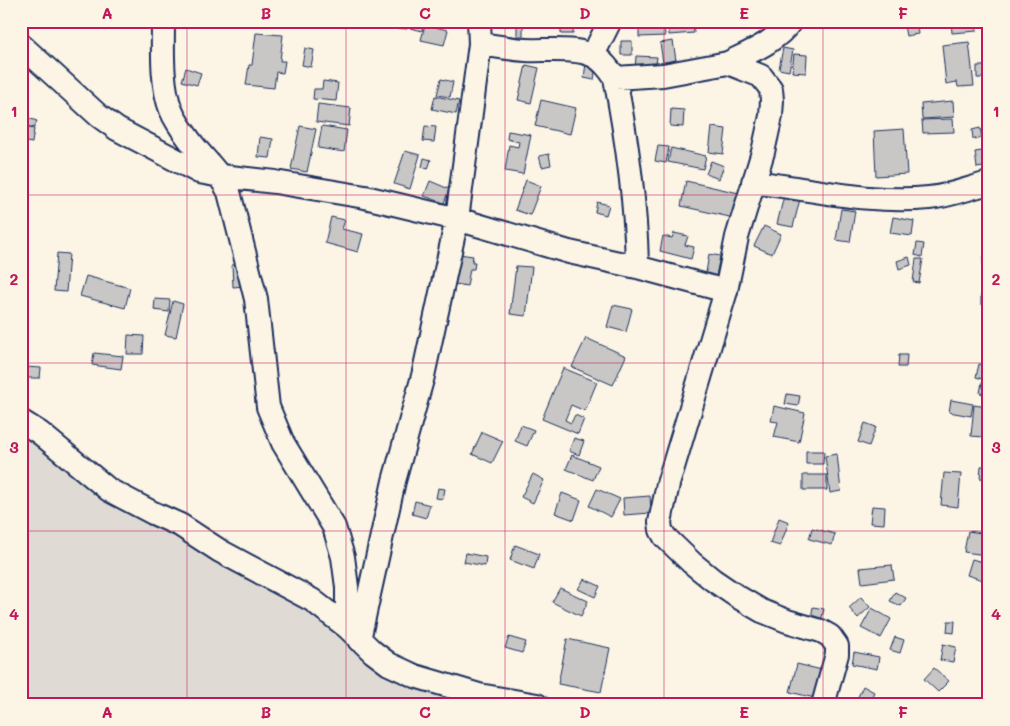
<svg xmlns="http://www.w3.org/2000/svg" width="1010" height="726" font-family="Mali,sans-serif">
	<style>
		.green { fill: #dfdbd4; stroke: #7d8599 }
		.building { fill: #c8c7c6; stroke: #1b2f5e }
		.lines { fill: none; stroke-linecap: round; stroke-linejoin: round }
		.minor-casing { stroke: #1b2f5e; stroke-width: 26 }
		.minor { stroke: #fcf5e5; stroke-width: 22 }
		.grid { fill: none; stroke: #c2185b; stroke-width: 1; stroke-opacity: 0.55 }
		.neatline { fill: none; stroke: #c2185b; stroke-width: 2 }
		.grid-label { font-size: 16px; text-anchor: middle; font-weight: bold; fill: #c2185b }
	</style>
	<rect width="100%" height="100%" fill="#fcf5e5"/>
	<filter id="ink" filterUnits="userSpaceOnUse"><feTurbulence type="fractalNoise" baseFrequency=".02" numOctaves="2"/><feDisplacementMap in="SourceGraphic" scale="10" xChannelSelector="R" yChannelSelector="G"/><feConvolveMatrix kernelMatrix="1 2 1 2 8 2 1 2 1" color-interpolation-filters="sRGB"/></filter>
	<g filter="url(#ink)">
		<!-- green -->
		<path class="green" d="M21,434L103,499L148,523L175,534L214,560L241,576L279,594L305,609L339,635L366,660L383,673L411,687L472,705H21Z"/>
		<!-- building -->
		<path class="building" d="M376,21H408L407,29L376,26Z
			M411,21H424L422,31L410,28Z
			M426,21H436L435,27L448,30L444,45L421,40Z
			M517,21H523V36H517Z
			M561,21H574L573,34H561Z
			M668,21H693L694,33L669,35Z
			M903,21H916L918,34L906,36Z
			M951,21H976L977,31L952,33Z
			M664,24L665,36L639,37V26Z
			M256,33L283,35L280,61H285L283,73L276,72L274,88L246,85L249,65H252Z
			M621,41H632V55H621Z
			M673,41L677,67L664,69L660,43Z
			M969,42L974,86L958,87L957,82L946,84L942,45Z
			M305,48L314,50L311,67L302,65Z
			M783,48L793,50L789,71L779,69Z
			M794,54L807,55L806,73L792,72Z
			M636,56L657,57L655,72L635,70Z
			M586,63L596,64L594,80L584,78Z
			M526,65L539,68L531,103L518,100Z
			M977,66H989V78H977Z
			M186,68L201,73L197,85L182,81Z
			M441,79L453,82L450,97L437,95Z
			M323,81L338,83L336,101L313,99L314,89H322Z
			M435,96L459,101L456,114L432,109Z
			M541,100L576,108L570,134L535,126Z
			M953,101L954,117L922,119L921,104Z
			M318,104L351,108L349,126L316,122Z
			M671,109L684,110L683,127L670,126Z
			M28,118L37,121L34,128L25,125Z
			M953,119L954,132L923,133L922,120Z
			M300,126L316,129L307,172L291,169Z
			M322,126L347,130L344,152L318,148Z
			M425,126L436,127L434,142L423,141Z
			M22,127L34,129L32,143L21,141Z
			M712,127L726,129L723,154L709,152Z
			M980,128L982,138L973,139L972,130Z
			M904,129L907,174L876,176L874,131Z
			M508,131L531,135L523,174L505,171L509,145L518,147L519,142L507,139Z
			M260,137L273,139L270,158L258,157Z
			M658,146L669,147L666,163L655,161Z
			M671,148L706,156L703,169L668,162Z
			M989,150V166L977,168L975,152Z
			M405,151L420,155L410,189L394,184Z
			M549,154L551,165L542,167L539,156Z
			M424,158L431,160L428,169L422,167Z
			M711,161L724,166L719,179L706,174Z
			M526,180L541,186L530,215L515,210Z
			M430,181L449,189L444,203L424,196Z
			M686,181L739,193L734,218L681,206Z
			M784,196L800,199L793,227L777,224Z
			M597,202L609,205L606,215L595,212Z
			M841,209L855,211L850,242L836,240Z
			M331,217L345,220L342,229L363,234L358,252L325,243Z
			M893,217L914,221L912,236L890,233Z
			M764,226L781,234L772,254L754,246Z
			M674,233L688,236L685,245L694,247L691,259L660,251L663,236L672,238Z
			M917,243L924,244L922,257L915,255Z
			M57,253L69,254L66,292L54,291Z
			M459,254L473,256L472,262H475L474,269H470L467,286L455,284Z
			M709,254L720,256L715,281L705,279Z
			M909,257L911,265L899,269L897,261Z
			M983,257H989V291H984Z
			M916,259H923L919,283L913,282Z
			M243,264L244,286L233,287L232,265Z
			M516,266L532,267L526,316L510,314Z
			M86,276L130,288L125,308L80,296Z
			M981,295H989V304H981Z
			M155,299L170,300L169,312L154,310Z
			M173,301L183,304L176,337L165,335Z
			M613,305L632,309L626,332L607,327Z
			M128,335L144,336L143,354H127Z
			M586,338L626,356L613,385L572,367Z
			M94,353L123,356L121,369L92,365Z
			M899,355H907L906,367H898Z
			M979,364L989,366V381L976,377Z
			M25,367L41,368L40,378H24Z
			M563,368L597,382L585,411L571,405L565,420L571,423L575,415L584,419L578,434L542,419Z
			M982,382L989,383V395L980,393Z
			M787,394L800,396L798,406L785,404Z
			M951,400L973,404L971,416L949,412Z
			M974,405L987,407L984,437L971,436Z
			M774,406L805,413L799,442L774,437L778,422L771,421Z
			M865,423L876,427L869,446L858,442Z
			M521,425L534,430L527,446L515,441Z
			M482,432L503,441L492,463L472,454Z
			M574,438L584,441L579,455L569,451Z
			M806,451H824L823,464H806Z
			M837,454L841,491L830,493L825,456Z
			M572,455L599,466L593,480L566,469Z
			M981,466H989V479L980,478Z
			M944,473L961,474L958,507L941,505Z
			M533,474L544,480L533,503L521,497Z
			M803,475H827V490H803Z
			M438,488L445,489L443,499L436,498Z
			M597,489L620,499L611,517L589,506Z
			M562,493L581,500L574,520L555,513Z
			M650,496L651,513L624,515L623,498Z
			M415,501L430,505L426,518L412,514Z
			M872,506L885,507L884,524L870,523Z
			M779,518L789,522L780,546L770,543Z
			M812,528L835,534L832,545L809,539Z
			M968,531L989,534L986,555L964,552Z
			M515,545L539,554L534,569L510,560Z
			M466,553L486,557L485,566L464,562Z
			M972,559L989,564V582L967,575Z
			M892,565L894,579L862,583L860,568Z
			M584,579L600,586L595,597L578,589Z
			M560,588L588,601L581,616L552,602Z
			M895,592L906,598L901,606L890,601Z
			M861,597L870,607L858,618L849,608Z
			M813,607L824,609L821,621L811,618Z
			M872,608L891,619L881,638L861,628Z
			M948,621H955L954,633L947,632Z
			M509,637L526,642L522,653L505,648Z
			M895,637L904,640L900,653L890,650Z
			M567,639L610,648L601,692L558,684Z
			M943,644L956,647L953,662L940,660Z
			M854,652L879,657L877,669L852,664Z
			M797,664L830,672L823,700L790,692Z
			M934,668L949,681L938,692L924,679Z
			M863,686L874,692L869,702L858,697Z"/>
		<g class="lines">
			<defs>
				<path id="minor" d="M163,21C163,48 161,85 171,110C176,123 186,135 194,146C207,162 219,172 229,192L256,299L268,407L283,443L334,527L343,557L347,587V627
					M480,44C495,46 510,49 526,50C545,51 577,47 594,56C602,60 611,71 615,78C627,140 636,204 637,267
					M21,45L99,116L117,129L199,172L221,176L275,182L365,197L457,219L569,252L637,267L726,291
					M593,55L610,21
					M728,63C750,52 776,42 791,21
					M615,78L663,75L728,63L761,76L771,89L772,100L771,116L763,152L737,237L726,291L668,484L660,522L661,530L665,537L692,563L713,580L738,597L762,611L787,621L821,631L830,636L837,646V654L823,705
					M753,182C811,189 871,204 929,198C950,196 969,188 989,183
					M21,421L40,433L109,490L153,513L180,525L220,551L312,600L347,627L373,652L389,664L415,676L479,695L537,705
					M359,640L394,481L423,376L457,219L480,44L479,21"/>
			</defs>
			<!-- minor casing -->
			<use href="#minor" class="minor-casing"/>
			<!-- minor -->
			<use href="#minor" class="minor"/>
		</g>
	</g>
	<!-- grid -->
	<path class="grid" d="M187,21V705M346,21V705M505,21V705M664,21V705M823,21V705M21,195H989M21,363H989M21,531H989"/>
	<!-- margin -->
	<rect width="1010" height="726" fill="none" stroke="#fcf5e5" stroke-width="55"/>
	<rect x="28" y="28" width="954" height="670" class="neatline"/>
	<g class="grid-label">
		<text x="107" y="19">A</text>
		<text x="266" y="19">B</text>
		<text x="425" y="19">C</text>
		<text x="585" y="19">D</text>
		<text x="744" y="19">E</text>
		<text x="903" y="19">F</text>
		<text x="14" y="117">1</text>
		<text x="996" y="117">1</text>
		<text x="14" y="285">2</text>
		<text x="996" y="285">2</text>
		<text x="14" y="453">3</text>
		<text x="996" y="453">3</text>
		<text x="14" y="620">4</text>
		<text x="996" y="620">4</text>
		<text x="107" y="718">A</text>
		<text x="266" y="718">B</text>
		<text x="425" y="718">C</text>
		<text x="585" y="718">D</text>
		<text x="744" y="718">E</text>
		<text x="903" y="718">F</text>
	</g>
</svg>
